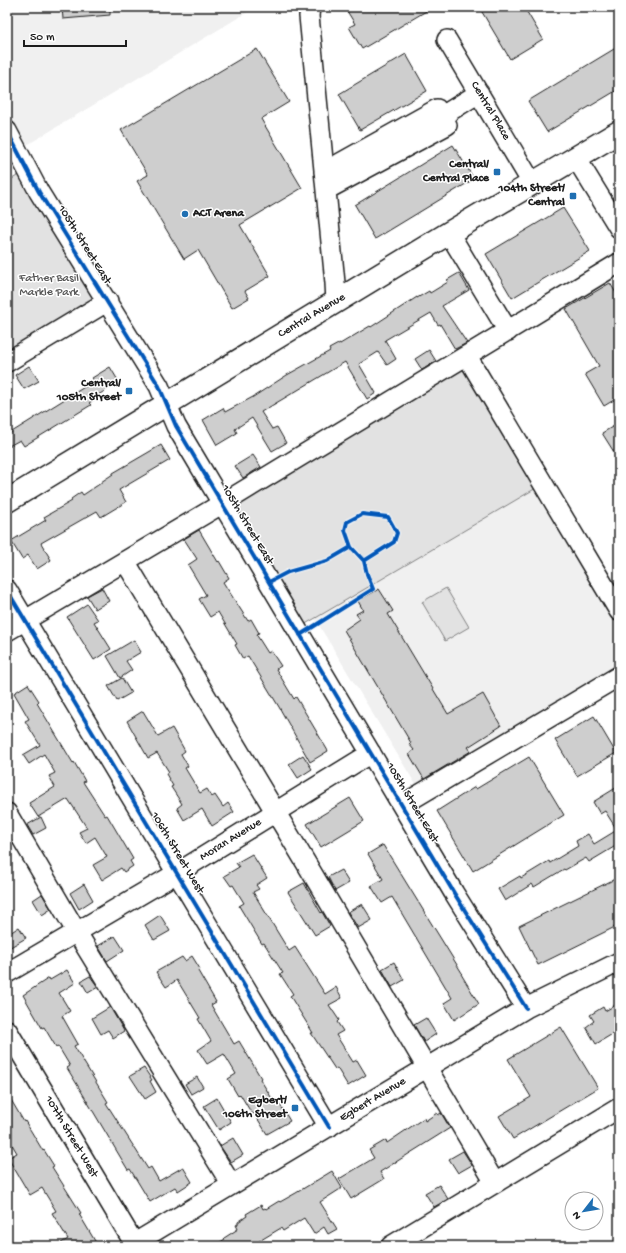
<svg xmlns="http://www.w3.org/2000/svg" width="626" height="1253" font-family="'Gochi Hand',sans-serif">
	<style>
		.built { fill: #f0f0f0 }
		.green { fill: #e2e2e2; stroke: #7f7f7f }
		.building { fill: #cecece; stroke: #1c1c1c }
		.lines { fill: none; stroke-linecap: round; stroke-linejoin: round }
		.minor-casing { stroke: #1c1c1c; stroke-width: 22 }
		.major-casing { stroke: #1c1c1c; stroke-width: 25 }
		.minor { stroke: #fff; stroke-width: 19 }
		.major { stroke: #fff; stroke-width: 22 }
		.cycleway-casing { stroke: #fff; stroke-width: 6 }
		.cycleway { stroke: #0057b8; stroke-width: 4 }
		.poi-dot { fill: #1f6fb2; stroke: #fff; stroke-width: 1.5 }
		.labels { text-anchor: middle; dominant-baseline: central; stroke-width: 3; stroke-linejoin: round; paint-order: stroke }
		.street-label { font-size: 12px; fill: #1c1c1c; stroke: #fff }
		.poi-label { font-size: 12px; font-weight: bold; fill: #1c1c1c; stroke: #fff; text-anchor: end }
		.park-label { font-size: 12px; fill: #575757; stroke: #fff }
	</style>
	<rect width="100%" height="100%" fill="#fff"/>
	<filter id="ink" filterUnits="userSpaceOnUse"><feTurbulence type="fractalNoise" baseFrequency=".025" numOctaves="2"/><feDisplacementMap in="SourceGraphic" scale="8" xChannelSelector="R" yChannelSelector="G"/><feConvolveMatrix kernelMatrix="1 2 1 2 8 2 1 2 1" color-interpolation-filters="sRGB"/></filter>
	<g filter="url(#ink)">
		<!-- built -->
		<path class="built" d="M7,7H256L7,157Z
			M539,482L619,616V671L419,790L314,617Z"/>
		<!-- green -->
		<path class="green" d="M27,170L108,301L7,362V182Z
			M467,356L543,484L297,629L225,508Z
			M446,588L469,627L445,641L422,602Z"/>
		<!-- building -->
		<path class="building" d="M62,7H110V15L63,19Z
			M353,7H433L362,49L349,27L355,24L347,11Z
			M479,7H524L543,39L510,59Z
			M619,46V89L547,132L528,101Z
			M257,49L289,102L261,119L302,188L240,225L270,276L245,291L249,298L232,308L198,250L184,259L137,181L148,175L121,130Z
			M406,54L427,91L360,130L339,94Z
			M453,145L474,179L375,239L355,205Z
			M563,208L590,251L512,298L486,254Z
			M459,273L469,290L442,306L467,343L455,349L440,324L438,325L431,313L385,340L396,359L387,365L378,352L359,364L376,393L367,399L345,362L261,412L272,429L277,427L286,443L272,451L252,418L235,429L237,433L217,445L203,420L223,408L225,412L253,397L287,375L330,351L329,349L340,343V344L370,326L371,327L417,297V298L429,291L430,293L448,282L447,280Z
			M610,283L619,298V397L604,406L585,374L599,366L566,309Z
			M429,350L436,361L422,370L415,359Z
			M29,366L39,381L24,389L15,375Z
			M110,367L119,382L95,397L96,398L89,403L91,405L24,446L20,440L7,447V435L94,381L92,378Z
			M619,423V460L602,433Z
			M161,445L170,460L119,490L126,502L101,517L97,511L41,543L51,560L37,569L28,555L22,559L11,541L46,520L44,517L72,501L71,499L81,492L83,495L101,483V482L113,474V473Z
			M253,455L261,467L243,478L235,466Z
			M199,530L218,562L219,561L229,578L223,582L248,621L251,619L259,633L256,634L268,653L271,651L281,666L276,669L294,699L296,697L328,751L310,762L279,707L248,656L243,659L235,645L237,644L218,612L210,617L199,599L206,595L188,565L197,559L184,539Z
			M102,588L109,601L95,609L87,596Z
			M379,589L393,611L388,614L448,714L483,694L501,726L468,747L471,751L424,779L409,754L414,750L409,744L411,743L344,630L360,619L356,614L363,610L358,601Z
			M87,604L98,620L94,622L111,649L94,660L67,617Z
			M134,640L141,652L126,661L132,670L120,678L107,656Z
			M122,678L131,693L117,701L108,686Z
			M28,684L39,701L37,703L73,763L74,762L85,781L83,782L105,816L107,815L133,859L130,861L133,866L124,872L121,868L102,880L93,865L107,857L95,837L86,843L79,832L87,828L68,799L38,817L29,803L55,787L49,776L55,773L44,754L29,764L23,755L40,745L25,721L29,719L14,693Z
			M143,711L158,736L172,728L185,751L181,754L188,766L185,768L200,793L207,789L212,797L215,795L223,807L228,803L234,812L212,826L202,809L184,820L177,808L182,804L171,787L173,786L166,774L169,772L157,753L148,758L127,721Z
			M594,716L616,753L577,776L555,740Z
			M303,755L312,769L298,778L289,764Z
			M529,757L564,815L473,871L437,811L475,787L476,789Z
			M619,786V844L589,862L586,858L565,870L564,869L534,887L532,884L505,901L498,889L520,876L521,878L549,861L550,863L578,846L576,841L588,834L594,844L617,830L605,811L600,814L593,802Z
			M350,798L364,821L321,847L307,824Z
			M41,817L46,828L33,835L27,825Z
			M383,845L462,973L461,974L479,1004L454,1020L444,1003L452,998L392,897L382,903L371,886L383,879L368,854Z
			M252,854L267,878L256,885L259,889L253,892L289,951L295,947L325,994L336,987L342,998L329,1005L339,1020L337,1022L343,1031L336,1035L353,1062L357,1060L366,1075L348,1086L337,1068L335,1069L311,1033H313L290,996L293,994L280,974L283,973L264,943L262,944L239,906L244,903L233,885L231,886L224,876L239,867L236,863Z
			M341,870L349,883L335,891L328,877Z
			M619,877V925L538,965L519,926Z
			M304,883L321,913L322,912L330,926L315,935L288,892Z
			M84,884L93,900L79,909L70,893Z
			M42,894L51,909L42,915L33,900Z
			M362,904L372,920L358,928L348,912Z
			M160,915L170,931L154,940L145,925Z
			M19,927L26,938L7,949V935Z
			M115,936L124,950L107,961L98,946Z
			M192,956L200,969L198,971L216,1002L211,1005L234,1044L239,1041L251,1061L261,1078L260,1079L276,1105L279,1103L290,1121L267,1134L254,1113L252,1114L240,1094L238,1096L228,1079L236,1074L224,1054L207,1064L198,1050L211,1041L198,1019L200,1018L177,980L166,987L156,972L182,957L185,961Z
			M394,962L404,980L392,987L382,969Z
			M67,970L75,983L59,993L70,1011L62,1016L78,1044L74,1046L108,1102L106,1103L148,1169L151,1167L159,1181L183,1167L192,1182L178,1191L175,1187L150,1202L130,1169L128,1170L81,1091L67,1068L70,1066L58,1046L56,1047L44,1027L42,1028L23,995L49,978L50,980Z
			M90,976L98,987L88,993L81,981Z
			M619,1003V1030L596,1044L586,1027L594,1021L590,1015L603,1007L605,1011Z
			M110,1007L124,1031L113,1038L108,1030L101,1034L92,1018Z
			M426,1018L436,1034L424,1042L414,1025Z
			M561,1027L598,1088L513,1139L499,1116L531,1097L508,1059Z
			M144,1068L152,1080L150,1081L156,1092L145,1099L130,1076Z
			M197,1077L203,1087L191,1094L185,1084Z
			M7,1093L24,1122L25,1121L43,1151L44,1150L54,1166L52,1167L81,1213L79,1214L98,1246H56L68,1239L52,1213L56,1211L42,1188L30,1195L8,1158L17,1153L7,1136Z
			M217,1098L231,1122L219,1130L204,1106Z
			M437,1113L438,1115L441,1113L450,1128L380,1172L384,1179L351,1199L339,1179L374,1158L369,1150L386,1140L387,1143L424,1118L425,1121Z
			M233,1138L243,1155L231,1162L220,1146Z
			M463,1151L472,1165L458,1173L449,1159Z
			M332,1171L342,1188L320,1202L337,1229L328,1234L324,1227L314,1234L304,1218L283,1231L281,1228L251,1246H214L225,1239L224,1238L238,1229L236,1225L238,1224V1222L247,1216L246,1214L261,1205L263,1209L265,1208L266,1209L279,1201L280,1202L296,1193Z
			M439,1185L448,1199L434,1207L425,1193Z"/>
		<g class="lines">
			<defs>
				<path id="minor" d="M310,7L309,16L335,283L336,302
					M447,40L532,183
					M7,131L39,192L159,386L176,426L454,893L526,1008
					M576,158L619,228
					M324,172L437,109L442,116
					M326,190L447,125L442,116L479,93
					M449,233L508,331
					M467,356L619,611
					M7,362L108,301
					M125,561L312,873L495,1183
					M7,590L329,1127
					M7,631L235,496L619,263
					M402,805L619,676
					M7,813L76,931L231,1184
					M7,973L177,873L371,753
					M7,1030L134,1243
					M130,1246L526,1008L619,962
					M391,1246L619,1108"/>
				<path id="major" d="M7,501L449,233L619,132"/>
			</defs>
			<!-- minor casing -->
			<use href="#minor" class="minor-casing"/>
			<!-- major casing -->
			<use href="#major" class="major-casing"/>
			<!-- minor -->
			<use href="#minor" class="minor"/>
			<!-- major -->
			<use href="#major" class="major"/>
			<defs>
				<path id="cycleway" d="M7,131L39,192L159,386L176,426L454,893L526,1008
					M269,582L288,572L327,561L351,547L345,530L347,522L362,514L388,517L397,533L394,542L364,561L351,547
					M7,590L329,1127
					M300,635L373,589L367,574L364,561"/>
			</defs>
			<!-- cycleway casing -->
			<use href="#cycleway" class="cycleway-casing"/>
			<!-- cycleway -->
			<use href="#cycleway" class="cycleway"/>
		</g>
	</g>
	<!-- markers -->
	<g class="poi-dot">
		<rect x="493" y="168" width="8" height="8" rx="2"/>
		<rect x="569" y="192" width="8" height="8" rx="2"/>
		<circle cx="185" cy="214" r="4"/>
		<rect x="125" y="387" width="8" height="8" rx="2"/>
		<rect x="291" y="1104" width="8" height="8" rx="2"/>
	</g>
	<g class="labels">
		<!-- street labels -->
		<g class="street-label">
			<text transform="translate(490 111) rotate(59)">Central Place</text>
			<text transform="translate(84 245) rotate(58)">105th Street East</text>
			<text transform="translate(312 316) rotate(-31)">Central Avenue</text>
			<text transform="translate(247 525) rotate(59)">105th Street East</text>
			<text transform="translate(412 803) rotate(59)">105th Street East</text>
			<text transform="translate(231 840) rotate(-32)">Moran Avenue</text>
			<text transform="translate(177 853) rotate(59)">106th Street West</text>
			<text transform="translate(373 1100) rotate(-31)">Egbert Avenue</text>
			<text transform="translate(71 1137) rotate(59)">107th Street West</text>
		</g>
		<!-- poi labels -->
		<g class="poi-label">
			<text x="489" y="165">Central/<tspan x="489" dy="14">Central Place</tspan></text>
			<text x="565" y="189">104th Street/<tspan x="565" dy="14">Central</tspan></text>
			<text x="193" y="214" text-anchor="start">ACT Arena</text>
			<text x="121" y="384">Central/<tspan x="121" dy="14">105th Street</tspan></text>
			<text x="287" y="1101">Egbert/<tspan x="287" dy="14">106th Street</tspan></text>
		</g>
		<!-- park labels -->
		<g class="park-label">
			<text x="49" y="279">Father Basil<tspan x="49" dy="14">Markle Park</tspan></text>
		</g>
	</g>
	<!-- margin -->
	<rect width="626" height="1253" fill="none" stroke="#fff" stroke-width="24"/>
	<rect x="12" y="12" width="602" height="1229" fill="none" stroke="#1c1c1c" stroke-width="1.5" filter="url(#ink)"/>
	<!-- north arrow -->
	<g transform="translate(584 1211) rotate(239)"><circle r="19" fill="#ffffff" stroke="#a4a4a4"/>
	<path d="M0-3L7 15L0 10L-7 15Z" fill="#1f6fb2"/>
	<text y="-6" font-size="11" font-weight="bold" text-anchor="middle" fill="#1c1c1c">N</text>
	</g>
	<!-- scale -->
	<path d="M24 40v6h102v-6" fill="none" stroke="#1c1c1c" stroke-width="2"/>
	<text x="30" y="40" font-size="12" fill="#1c1c1c" stroke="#ffffff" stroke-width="3" paint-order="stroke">50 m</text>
</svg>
